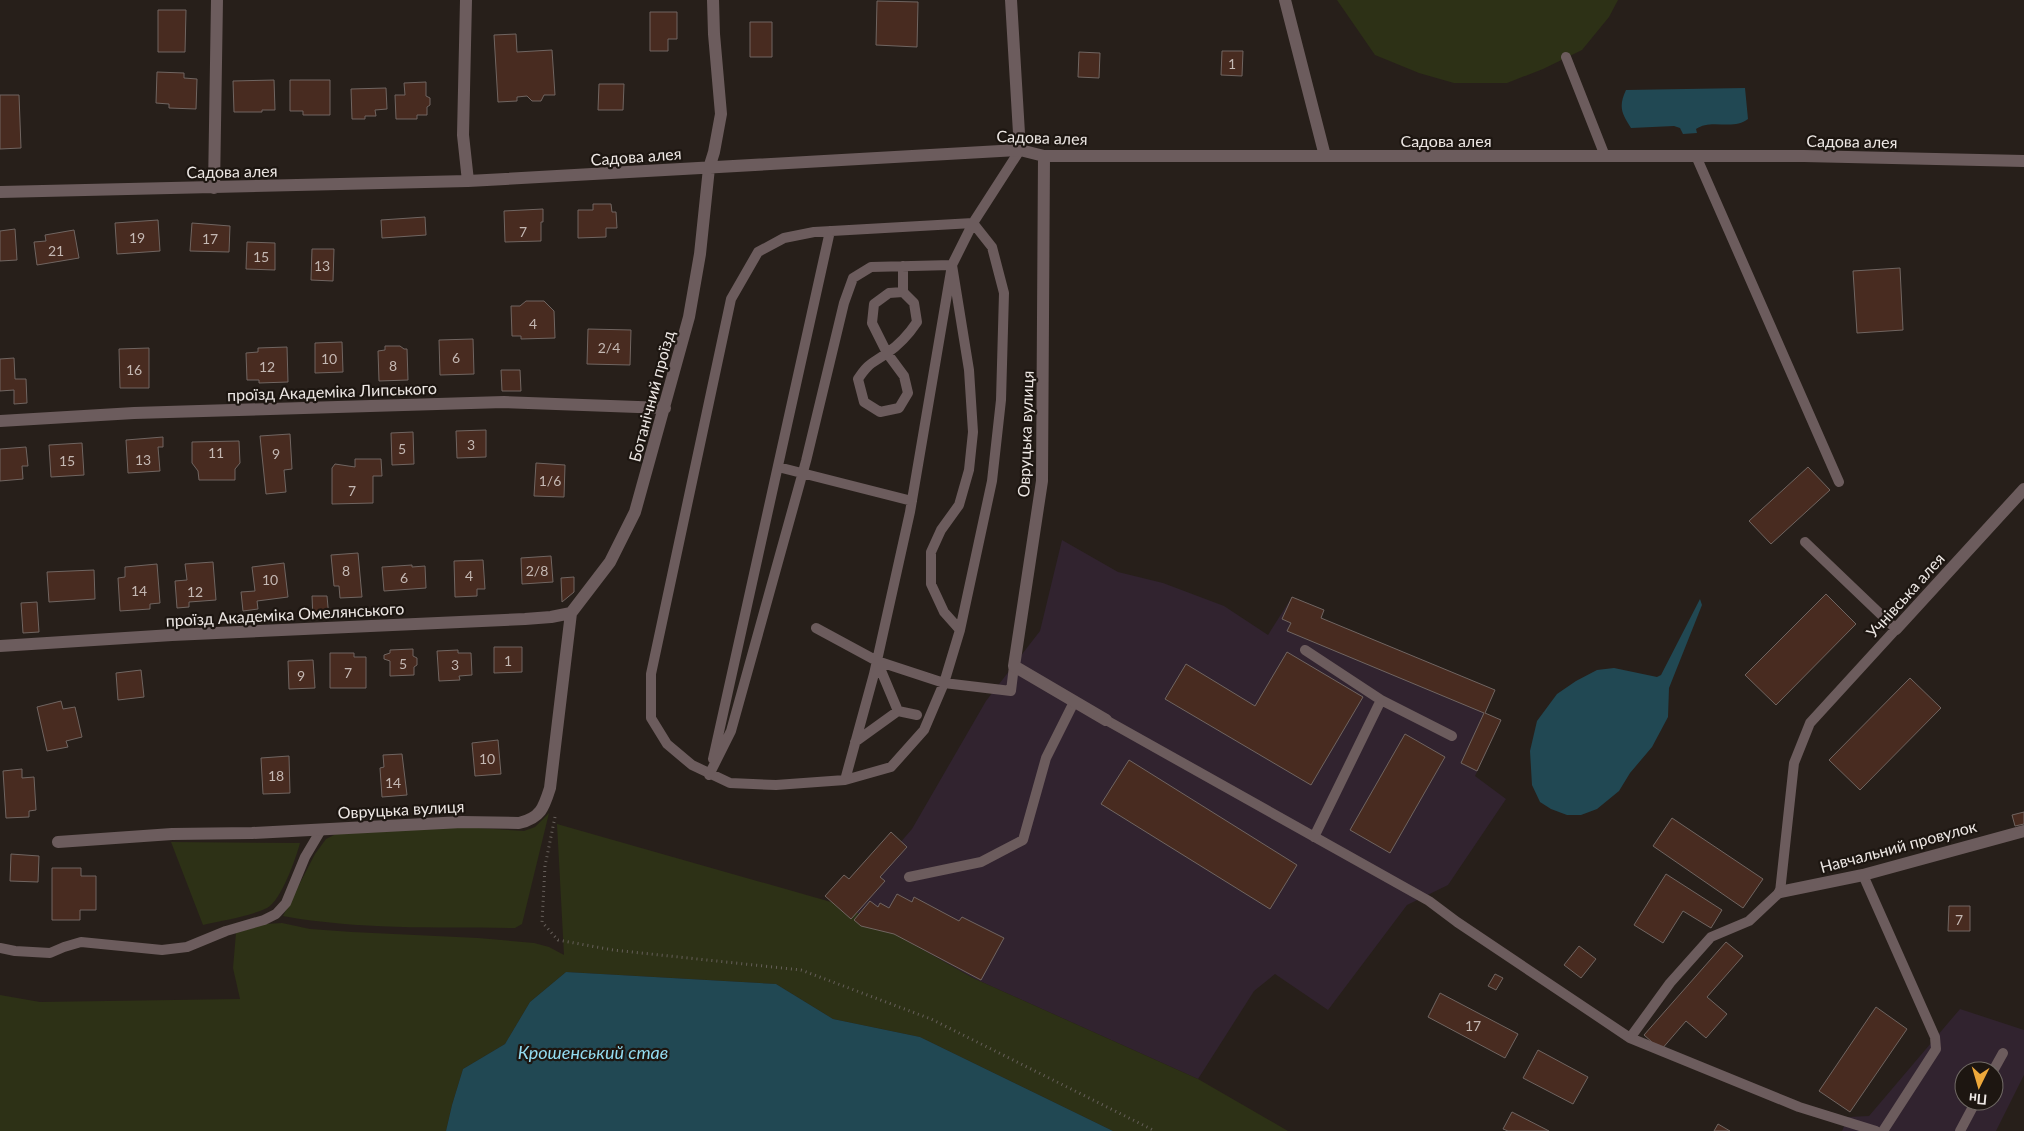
<svg xmlns="http://www.w3.org/2000/svg" width="2024" height="1131" font-family="Lato,sans-serif">
	<style>
		.industrial { fill: #31232f; fill-rule: evenodd }
		.green { fill: #2d3116 }
		.water { fill: #214853 }
		.building { fill: #482b20; stroke: #706561 }
		.lines { fill: none; stroke-linecap: round; stroke-linejoin: round }
		.path { stroke: #665f5a; stroke-width: 3; stroke-dasharray: 1 4; stroke-linecap: butt }
		.lane { stroke: #6c5c5d; stroke-width: 10 }
		.street { stroke: #6c5c5d; stroke-width: 12 }
		.labels { text-anchor: middle; dominant-baseline: central; stroke-width: 4.5; stroke-linejoin: round; paint-order: stroke }
		.number-label { font-size: 14px; fill: #c4b8b3 }
		.street-label { font-size: 16px; fill: #ede7e4; stroke: #1d1611 }
		.water-label { font-size: 18px; font-style: italic; fill: #93dbf0; stroke: #1d1611 }
	</style>
	<rect width="100%" height="100%" fill="#271f1a"/>
	<!-- industrial -->
	<path class="industrial" d="M1062,540L1118,572L1163,583L1224,606L1268,635L1292,597L1324,610L1321,618L1495,690L1485,713L1501,720L1475,776L1506,799L1448,885L1407,905L1328,1010L1275,974L1254,991L1198,1079L973,978L845,906L912,829L986,701L1040,631Z
		M1960,1009L2024,1030V1075L1996,1131H1842L1848,1117L1869,1116ZM1964,1071H1994V1101H1964Z"/>
	<!-- green -->
	<path class="green" d="M1337,0H1618L1609,17L1582,50L1543,69L1507,83H1454L1419,73L1375,55Z
		M549,813L522,924L515,928C438,927 359,930 283,916L315,854L326,839L336,834L461,827L524,831L535,827Z
		M557,824L845,906L973,978L1198,1079L1288,1131H1113L920,1037L833,1019L776,984L566,972L530,1002L505,1044L463,1069L452,1105L446,1131H0V995L40,1002L240,999L233,968L236,933L266,924L282,923L310,929L352,932L478,938L534,943L549,947L564,955Z
		M171,842L300,843C296,858 281,901 267,908C248,917 223,920 203,925Z"/>
	<!-- water -->
	<path class="water" d="M1745,88L1748,119C1733,131 1711,118 1696,129L1697,133L1683,134L1680,128L1674,126L1631,128C1622,114 1618,107 1626,90Z
		M1700,599L1702,605L1669,688L1668,717L1652,747L1630,773L1619,791L1597,809L1581,815H1567L1551,809L1540,802L1532,785L1530,751L1537,721L1557,694L1576,681L1597,670L1614,668L1657,677L1661,675Z
		M566,972L776,984L833,1019L920,1037L1113,1131H446L452,1105L463,1069L505,1044L530,1002Z"/>
	<!-- building -->
	<path class="building" d="M877,1L918,2L917,47L876,45Z
		M158,10H186L185,52H158Z
		M650,12H677V39H668V51H650Z
		M750,22H772V57H750Z
		M516,34L517,52L552,50L555,95H544L541,101H532L527,96L517,97V101L498,102L494,35Z
		M1222,51H1243L1242,76L1221,75Z
		M1079,52L1100,53L1099,78L1078,77Z
		M157,72L184,73V78L197,79L196,109L169,108V104L156,103Z
		M274,80L275,110H262V112H234L233,81Z
		M290,80H330V115H303V111H290Z
		M426,82V96L430,98V105L427,107V115H417V119H396L395,95H405L404,83Z
		M599,84H624L623,110H598Z
		M386,88L387,109L375,110L376,116H365V119H352L351,89Z
		M0,95H19L21,148L0,149Z
		M593,204H611L612,212H616L617,228H606V237L578,238V210H593Z
		M543,209V222H541V241L505,242L504,211Z
		M425,217L426,235L382,238L381,220Z
		M158,220L160,251L117,254L115,223Z
		M192,223L230,226L229,252L190,251Z
		M15,229L17,260L0,261V231Z
		M74,230L79,258L37,265L34,242L46,241L45,235Z
		M247,242L275,243V270L246,269Z
		M312,249H334L333,281L311,280Z
		M1900,268L1903,330L1857,333L1853,271Z
		M526,301H544L554,311L555,338L521,339V336H512L511,306H520Z
		M588,329L631,330L630,365L587,364Z
		M473,339L474,374L440,375L439,340Z
		M342,342L343,372L315,373V343Z
		M385,346H400L404,349H407L408,380L379,381L378,351L385,350Z
		M287,347L288,382L259,383V380H247L246,353L258,352V348Z
		M149,348V388H120L119,349Z
		M14,358L15,379H26L27,403L14,404V390L0,391V359Z
		M501,370H520L521,391H502Z
		M486,430V457L457,458L456,431Z
		M413,432L414,464L392,465L391,433Z
		M290,434L292,469L284,470L286,492L266,494L260,436Z
		M163,437V447H158L160,471L128,473L126,440Z
		M239,441L240,463L235,469V480H199L198,471L192,463V442Z
		M82,443L84,475L51,477L49,445Z
		M26,447L28,466H22L23,479L0,481V449Z
		M355,459H381L382,476H373V503L332,504V468L335,464L355,467Z
		M536,463L565,465L564,497L534,496Z
		M1808,467L1830,490L1771,544L1749,521Z
		M358,553L362,597L340,598L339,586H334L331,555Z
		M551,556L553,582L522,584L521,558Z
		M483,560L485,589H477V596L455,597L454,561Z
		M213,562L216,600L189,602V607L177,608L175,581L187,580L185,564Z
		M284,563L288,597L257,601L258,609L243,611L241,592L255,591L252,567Z
		M157,564L160,603L150,604V609L120,611L118,578L125,577V567Z
		M412,565V567L425,566L426,588L384,591L382,567Z
		M94,570L95,599L49,602L47,572Z
		M574,577V592L562,602L561,578Z
		M1826,594L1856,624L1776,705L1745,675Z
		M312,596H327L329,618L313,619Z
		M1292,597L1324,610L1321,618L1495,690L1485,713L1501,720L1477,771L1461,763L1484,713L1287,631L1291,623L1282,619Z
		M37,602L39,632L23,633L21,603Z
		M494,647H522V672L494,673Z
		M413,649V656L417,658V665L414,667V675L390,676V661L384,659V655L390,653V650Z
		M458,650V653H471L472,675L459,676L460,680L439,681L437,651Z
		M1287,652L1363,697L1311,785L1165,699L1186,664L1255,706Z
		M330,653H354V657H366V688H330Z
		M313,660L315,688L289,689L288,661Z
		M141,670L144,697L118,700L116,673Z
		M1910,678L1941,708L1860,790L1829,760Z
		M61,701L63,709L75,707L82,737L66,741L68,747L47,751L37,707Z
		M1405,734L1445,757L1390,853L1350,830Z
		M498,740L501,774L475,776L472,743Z
		M402,754L407,795L382,797L380,768L384,767L383,755Z
		M289,756L290,793L263,794L261,758Z
		M1129,760L1297,865L1270,909L1101,804Z
		M22,769V778L34,777L36,810L29,811V817L6,818L3,771Z
		M2024,812V824L2015,826L2012,815Z
		M1672,818L1763,879L1743,908L1653,846Z
		M891,832L907,847L880,877L885,881L851,919L825,896L844,875L849,879Z
		M11,854L39,856L38,882L10,881Z
		M52,868H81V876H96V910H80V920H52Z
		M1666,874L1722,910L1711,928L1683,911L1663,943L1634,925Z
		M897,894L912,902L914,897L959,921L962,917L1004,938L981,980L894,934L861,926L854,920L870,901L878,907L880,903L889,908Z
		M1949,906H1970V931H1948Z
		M1726,942L1743,956L1707,997L1727,1014L1706,1038L1686,1021L1661,1050L1644,1035Z
		M1579,946L1596,959L1581,978L1564,965Z
		M1495,974L1503,978L1496,990L1488,986Z
		M1440,993L1518,1034L1505,1058L1428,1017Z
		M1876,1007L1907,1029L1850,1112L1819,1091Z
		M1538,1050L1588,1077L1573,1104L1523,1078Z
		M1512,1112L1549,1131H1508L1503,1129Z
		M1718,1124L1730,1131H1714Z"/>
	<g class="lines">
		<!-- path -->
		<path class="path" d="M555,817L545,866L542,922L558,940L613,950L801,970L931,1019L1155,1131"/>
		<!-- lane -->
		<path class="lane" d="M1566,57L1605,156
			M1696,156L1839,482
			M973,223L814,232L784,238L758,252L731,299L651,674V718L667,744L692,765L730,783L776,785L845,780L891,767L924,730L944,683L960,630L992,481L1001,400L1004,293L992,247L973,223L1020,150
			M903,266V292L914,303L917,322C909,334 899,345 887,353C872,364 869,362 858,379L864,402L880,412L899,408L908,393L904,376L887,353L872,323L874,304L889,293L903,292
			M778,467L912,501
			M816,628L877,661L944,683L1011,691L1014,666
			M960,630L944,612L931,584V552L941,530L959,505L969,470L973,432L969,370L952,265L973,223
			M1305,650L1381,700
			M898,711L917,715
			M1106,720L1429,901L1457,922L1630,1038L1799,1107L1876,1131
			M855,742L898,711L877,661
			M713,759L830,231
			M709,775L731,731L806,461L844,303L853,278L871,267L952,265L910,512L874,674L845,780
			M1314,837L1381,700L1452,736
			M1863,875L1935,1037L1936,1049L1883,1131
			M909,877L981,862L1023,840L1046,758L1074,702
			M0,948L15,951L50,953L64,947L81,942L162,950L187,947L226,931L264,920L276,914L286,903L305,857L321,830
			M1630,1038L1670,983L1711,937L1749,921L1780,892L1794,763L1810,723L1896,629L1805,542
			M1993,1071L2003,1053
			M1960,1131L1976,1101"/>
		<!-- street -->
		<path class="street" d="M466,0L463,135L468,181
			M1011,0L1020,150
			M1285,0L1325,156
			M1044,156L1042,481L1014,666L1106,720
			M214,188L217,0
			M0,192L468,181L1020,150L1044,156H1804L2024,161
			M0,421L134,413L504,402L665,408
			M571,613L610,562L635,512L689,317L700,254L709,168L714,152L721,114L714,34L713,0
			M1896,629L2024,489
			M0,646L172,635L525,619L551,617L571,613
			M58,842L172,834L252,833L462,822L519,823C541,818 544,807 550,788L571,613
			M1780,892L1863,875L2024,831"/>
	</g>
	<g class="labels">
		<!-- number labels -->
		<g class="number-label">
			<text x="1232" y="63">1</text>
			<text x="523" y="231">7</text>
			<text x="137" y="237">19</text>
			<text x="210" y="238">17</text>
			<text x="56" y="250">21</text>
			<text x="261" y="256">15</text>
			<text x="322" y="265">13</text>
			<text x="533" y="323">4</text>
			<text x="609" y="347">2/4</text>
			<text x="456" y="357">6</text>
			<text x="329" y="358">10</text>
			<text x="393" y="365">8</text>
			<text x="267" y="366">12</text>
			<text x="134" y="369">16</text>
			<text x="471" y="444">3</text>
			<text x="402" y="448">5</text>
			<text x="216" y="452">11</text>
			<text x="276" y="453">9</text>
			<text x="143" y="459">13</text>
			<text x="67" y="460">15</text>
			<text x="550" y="480">1/6</text>
			<text x="352" y="490">7</text>
			<text x="346" y="570">8</text>
			<text x="537" y="570">2/8</text>
			<text x="469" y="575">4</text>
			<text x="404" y="577">6</text>
			<text x="270" y="579">10</text>
			<text x="139" y="590">14</text>
			<text x="195" y="591">12</text>
			<text x="508" y="660">1</text>
			<text x="403" y="663">5</text>
			<text x="455" y="664">3</text>
			<text x="348" y="672">7</text>
			<text x="301" y="675">9</text>
			<text x="487" y="758">10</text>
			<text x="276" y="775">18</text>
			<text x="393" y="782">14</text>
			<text x="1959" y="919">7</text>
			<text x="1473" y="1025">17</text>
		</g>
		<!-- street labels -->
		<g class="street-label">
			<text transform="translate(1042 137) rotate(2)">Садова алея</text>
			<text x="1446" y="140">Садова алея</text>
			<text transform="translate(1852 141) rotate(1)">Садова алея</text>
			<text transform="translate(636 156) rotate(-4)">Садова алея</text>
			<text transform="translate(232 171) rotate(-1)">Садова алея</text>
			<text transform="translate(332 391) rotate(-2)">проїзд Академіка Липського</text>
			<text transform="translate(651 396) rotate(-75)">Ботанічний проїзд</text>
			<text transform="translate(1025 434) rotate(-88)">Овруцька вулиця</text>
			<text transform="translate(1905 595) rotate(-48)">Учнівська алея</text>
			<text transform="translate(285 614) rotate(-3)">проїзд Академіка Омелянського</text>
			<text transform="translate(401 809) rotate(-3)">Овруцька вулиця</text>
			<text transform="translate(1898 846) rotate(-15)">Навчальний провулок</text>
		</g>
		<!-- water labels -->
		<g class="water-label">
			<text x="593" y="1052">Крошенський став</text>
		</g>
	</g>
	<!-- north arrow -->
	<g transform="translate(1979 1086) rotate(185)"><circle r="24" fill="#1d1611" stroke="#706a65"/>
	<path d="M0-4L9 19L0 12L-9 19Z" fill="#eda83b"/>
	<text y="-8" font-size="14" font-weight="bold" text-anchor="middle" fill="#ede7e4">Пн</text>
	</g>
</svg>
